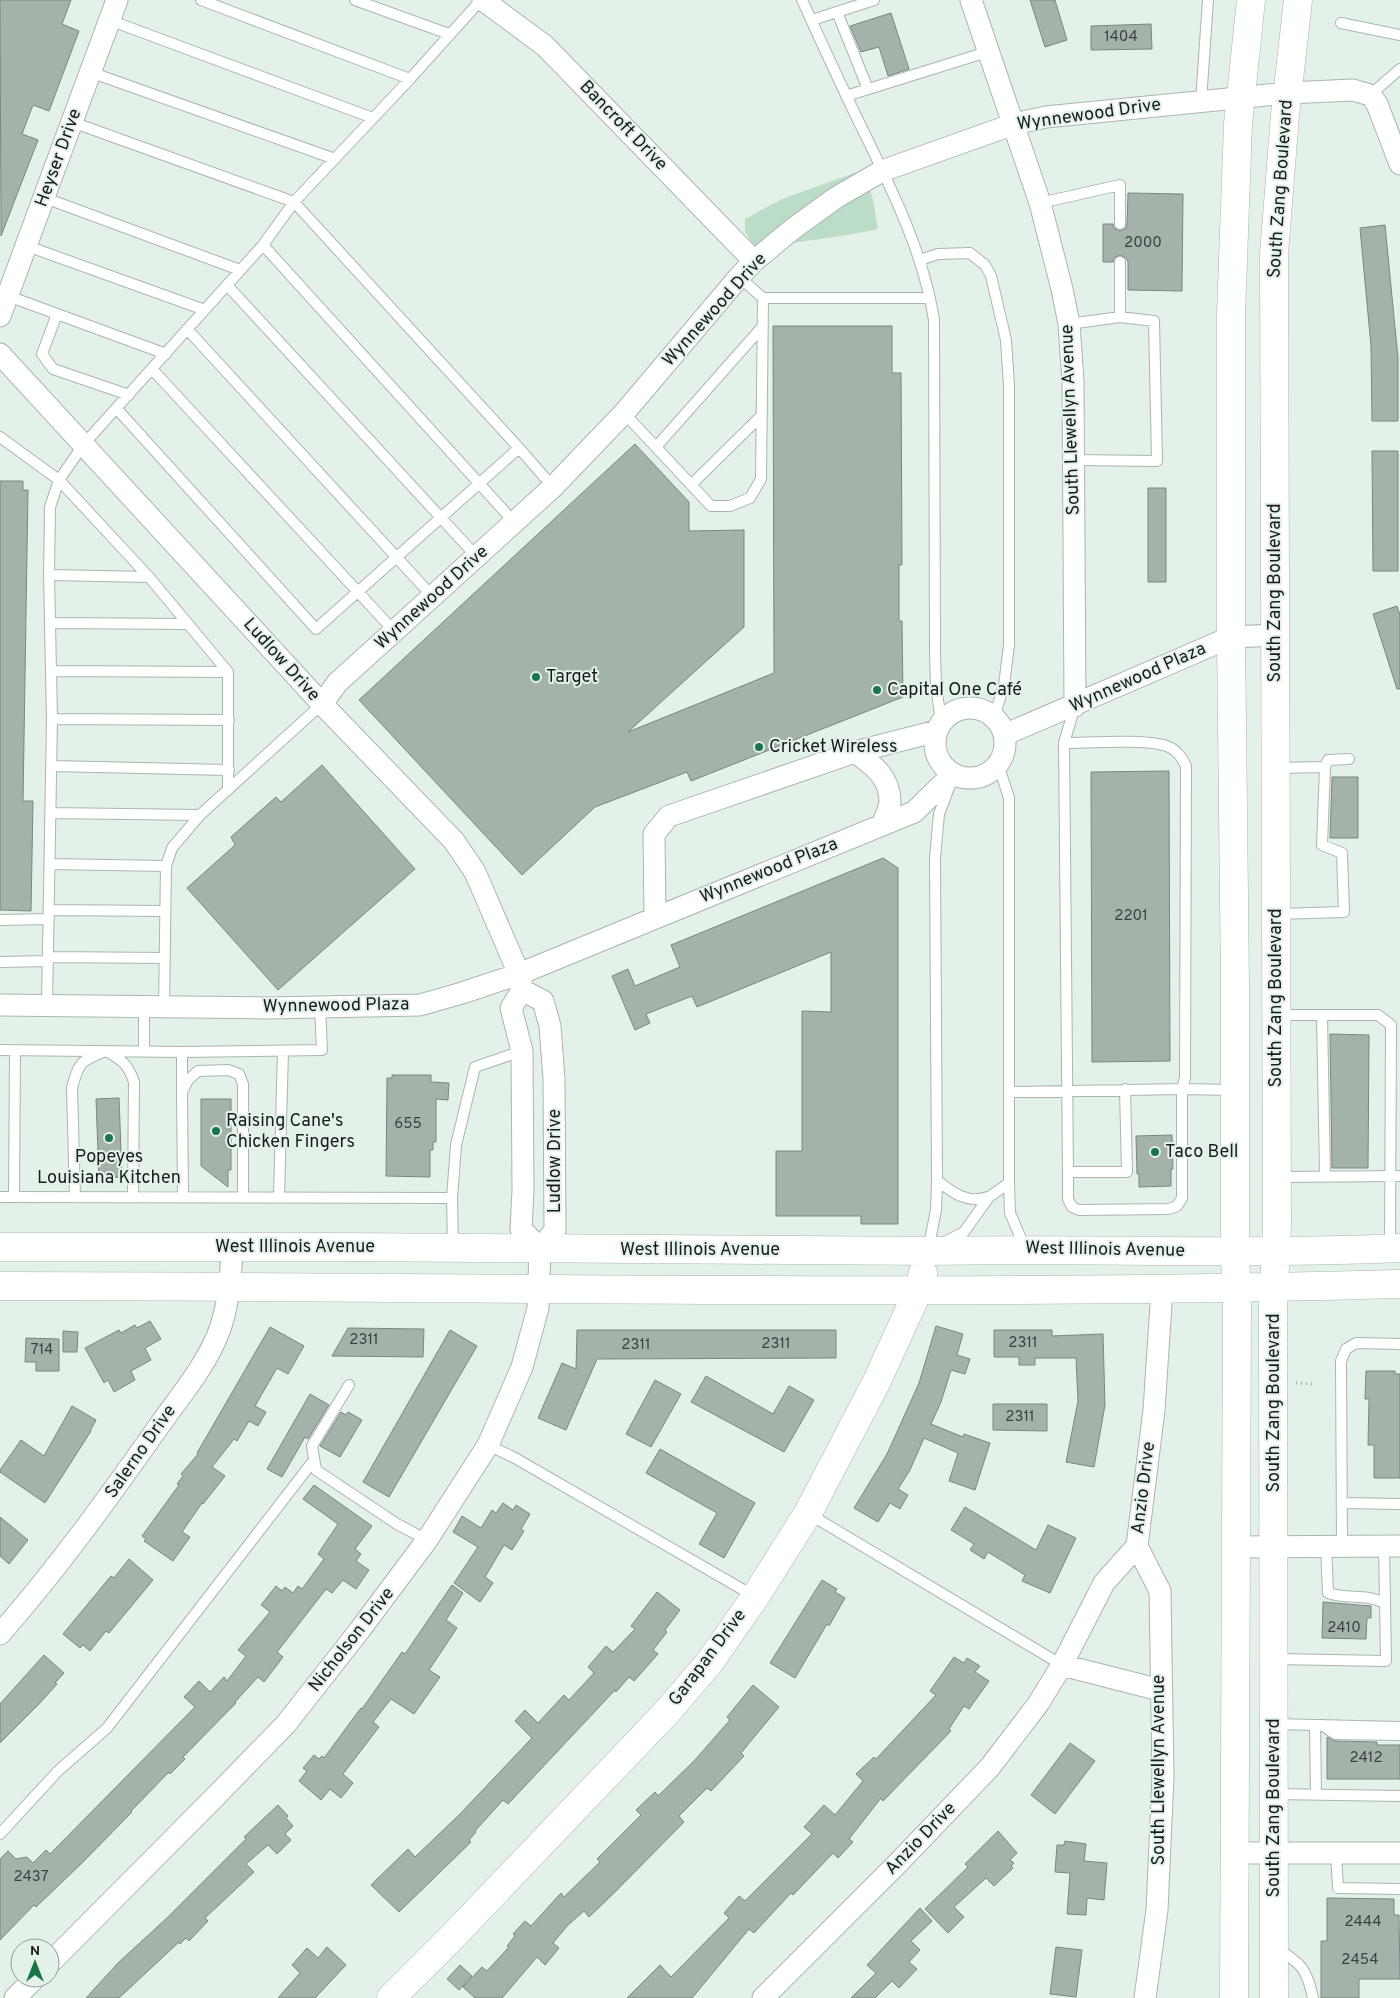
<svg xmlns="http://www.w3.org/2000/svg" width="1400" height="1998" font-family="Overpass,sans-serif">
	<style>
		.green { fill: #bbdcc7 }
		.building { fill: #a5b2aa; stroke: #7a867f }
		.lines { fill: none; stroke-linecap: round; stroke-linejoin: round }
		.lane-casing { stroke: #a9b6ae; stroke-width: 12 }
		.street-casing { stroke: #a9b6ae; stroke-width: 23 }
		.secondary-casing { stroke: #a9b6ae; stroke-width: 29 }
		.path { stroke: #a1aba5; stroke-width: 3; stroke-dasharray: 1 4; stroke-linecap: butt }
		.lane { stroke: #fff; stroke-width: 10 }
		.street { stroke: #fff; stroke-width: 21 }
		.secondary { stroke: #fff; stroke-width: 28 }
		.poi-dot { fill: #19764b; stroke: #e4f1e9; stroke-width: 2 }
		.labels { text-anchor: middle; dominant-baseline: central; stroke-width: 4; stroke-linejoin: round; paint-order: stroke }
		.number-label { font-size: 15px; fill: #3b423e }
		.street-label { font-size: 18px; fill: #181d1a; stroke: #e4f1e9 }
		.poi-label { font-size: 18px; fill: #181d1a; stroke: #e4f1e9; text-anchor: start }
	</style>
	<rect width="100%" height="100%" fill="#e4f1e9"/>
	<!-- green -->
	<path class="green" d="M857,172C874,184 874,209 878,229C838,238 797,241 756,249L745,232V219L782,199Z"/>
	<!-- building -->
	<path class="building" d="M0,0H71L62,24L79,31L49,111L33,105L22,134L38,140L1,236Z
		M1030,0H1055L1067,40L1045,47Z
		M891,13L909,69L888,76L879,47L861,52L850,26Z
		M1151,24L1152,49L1091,50V26Z
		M1128,193L1183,194L1182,291L1128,290V262L1126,258L1120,255L1114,258L1113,262H1103V224H1113L1114,228L1120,231L1126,228L1127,224Z
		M1385,225L1398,358V421H1372L1371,346L1360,228Z
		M773,326H892V373H901L902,565H899V621H902L903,697L691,781L687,772L595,807L522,875L359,700L635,444L689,502V531L744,530V627L628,732L774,673Z
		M1372,451H1398V571H1373Z
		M0,481H23V490H28L23,801H33L31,911L0,910Z
		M1148,488H1166V582H1148Z
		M1397,606L1400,615V689H1397L1373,614Z
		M322,765L415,869L278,990L187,888L235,845L231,837L276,797L281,802Z
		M1169,771L1170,1061L1092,1062L1091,772Z
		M1332,777H1358V838H1330Z
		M883,858L898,868V1224H861V1216H776V1151H802V1011L831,1012V952L697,1007L692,996L646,1014L650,1023L635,1030L612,976L628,969L635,986L680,967L671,945Z
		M1330,1034L1369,1035L1368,1168H1332Z
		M392,1075H431V1082L449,1083L448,1100L436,1099V1142H433V1150H430V1177L386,1176L387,1078H392Z
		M119,1098L122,1177L99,1178L96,1099Z
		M201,1099H231V1170H228V1187L201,1166Z
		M1172,1135L1173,1169H1171V1186L1139,1187V1174H1137L1136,1136Z
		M150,1321L161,1339L145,1348L151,1360L131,1371L135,1380L114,1392L108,1380L104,1383L85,1348L119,1330L121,1333L135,1325L137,1328Z
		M936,1326L963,1334L957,1355L970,1359L965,1374L951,1370L941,1402L931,1424L963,1437L964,1434L990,1443L975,1490L949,1481L958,1453L924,1438L910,1470L898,1489L908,1495L900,1509L890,1503L878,1522L854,1508L887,1454L919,1383Z
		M270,1327L304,1346L288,1374L277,1368L255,1406L266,1412L258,1426L249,1421L237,1441L234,1439L212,1467L225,1476L203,1504L202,1503L182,1532L190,1537L173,1561L144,1541L146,1539L142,1536L179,1485L177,1484L183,1476L181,1474L198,1454L197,1453Z
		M348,1328L424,1329L423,1357L332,1356Z
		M450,1330L477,1346L389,1497L363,1482Z
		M577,1330H836V1358L597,1359L566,1430L538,1418L562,1363L576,1369Z
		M994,1330H1052V1336L1103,1334L1105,1405L1094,1467L1066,1462L1078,1401L1076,1358H1035V1365H1019V1357H994Z
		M63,1331L78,1332L77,1352H63Z
		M26,1338L59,1339V1371H36V1362H25Z
		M1366,1371H1395V1374H1400V1478H1374V1445H1368L1369,1399H1365Z
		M706,1376L773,1414L789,1386L814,1400L784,1452L691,1402Z
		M655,1380L681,1394L651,1447L626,1434Z
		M310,1394L329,1405L308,1439L305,1437L282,1477L267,1469Z
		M993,1404H1047V1431L993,1430Z
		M72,1406L96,1420L90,1431H91L45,1503L0,1472V1470L21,1440L44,1456Z
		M341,1412L346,1415L348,1412L362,1420L340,1457L320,1446Z
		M660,1449L755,1503L724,1558L699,1544L717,1513L646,1473Z
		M314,1485L372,1526L355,1549L361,1554L356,1561L369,1570L356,1589L343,1580L332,1593L326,1589L277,1652L283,1657L264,1682L258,1677L235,1702L236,1703L183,1757L185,1759L170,1774L169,1772L131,1811L132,1812L82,1863L36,1907L34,1905L0,1940V1859L8,1851L16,1859L27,1857L33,1863L46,1850L50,1854L195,1707L184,1697L199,1681L210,1692L224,1677L227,1681L246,1656L238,1650L270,1612L261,1605L276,1586L282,1591L285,1587L293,1593L298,1586L302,1589L324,1559L318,1554L338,1524L303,1499Z
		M503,1503L513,1510L516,1505L530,1514L521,1529L524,1531L512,1550L504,1545L485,1577L493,1583L480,1602L454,1583L478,1547L453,1532L462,1516L481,1528L492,1510L496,1513Z
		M965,1507L1036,1550L1048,1525L1076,1538L1050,1593L1022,1581L1025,1575L988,1552L984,1559L970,1550L974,1544L951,1530Z
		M0,1517L28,1540L9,1564L0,1556Z
		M129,1559L153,1580L109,1633L106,1631L90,1651L83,1645L80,1648L63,1634L111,1576L114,1578Z
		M822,1580L837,1589L835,1592L845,1598L829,1626L827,1624L795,1678L770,1663Z
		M452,1585L463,1593L446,1620L457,1628L429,1670L440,1677L414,1714L391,1699L373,1722L379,1727L343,1774L353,1783L341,1798L330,1789L321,1800L299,1781L307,1771L303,1768L314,1755L319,1759L322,1756L324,1758L361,1708L362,1709L402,1652L405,1654Z
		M657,1592L680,1610L665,1630L667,1632L653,1650L658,1654L634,1681L629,1677L616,1692L615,1690L508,1804L503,1800L475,1831L476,1832L469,1840L471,1842L399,1912L371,1885L408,1849L415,1857L459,1815L532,1738L515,1721L525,1710L538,1723L564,1695L569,1700L594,1673L588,1667L606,1646L613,1652L635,1629L631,1626Z
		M1323,1602L1371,1606V1618H1367L1366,1639L1322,1638Z
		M44,1655L64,1673L55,1683L57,1684L40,1703L0,1743V1704Z
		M954,1657L964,1663L967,1658L980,1666L975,1672L989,1681L969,1709L964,1706L949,1729L951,1731L883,1801L881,1798L849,1839L853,1842L838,1858L833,1853L793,1895L791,1893L754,1933L749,1929L692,1998H627L660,1965L671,1977L729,1918L724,1913L739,1896L745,1901L812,1834L804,1827L824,1805L835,1815L863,1781L856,1774L874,1757L876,1759L936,1695L930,1691Z
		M753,1685L779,1707L741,1753L744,1756L711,1791L707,1788L679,1816L684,1822L613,1894L589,1917L584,1911L568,1925L553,1943L559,1948L545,1965L537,1957L502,1998H475L463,1987L482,1967L487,1971L509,1947L507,1946L515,1936L513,1934L525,1921L531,1926L561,1893L564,1897L600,1862L597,1859L641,1815L636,1810L655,1792L658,1796L694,1761L730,1720L727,1717Z
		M1327,1737L1335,1741L1377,1742V1745H1400V1779H1327Z
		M1070,1743L1095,1761L1055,1814L1031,1795Z
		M278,1805L288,1816L286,1818L293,1826L285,1834L291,1840L277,1854L268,1845L246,1864L254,1872L205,1918L208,1921L189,1941L186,1938L180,1944L179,1942L119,1998H86L118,1963L168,1917L246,1839L244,1837Z
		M998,1831L1017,1853L1010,1860L1014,1863L1011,1866L1013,1868L994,1886L986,1878L954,1907L964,1917L948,1933L925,1909L968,1867L965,1864Z
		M1065,1841L1086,1844L1084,1861L1107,1863L1104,1900L1087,1898L1086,1915L1067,1914L1070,1873L1055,1872L1057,1845H1064Z
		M1327,1898L1394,1899V1915H1399L1400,1979H1359V1998H1321V1941H1327Z
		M920,1908L932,1921L911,1941L920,1950L909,1962L917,1969L899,1988L892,1981L875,1998H851L876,1973L867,1965Z
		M327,1947L346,1965L315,1998H278L300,1973L292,1965L307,1948L318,1958Z
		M1056,1947L1082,1950L1076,1997L1050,1994Z
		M460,1965L472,1976L459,1990L447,1979Z"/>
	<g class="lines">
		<defs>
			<path id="lane" d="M201,0L410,79
				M355,0L449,34
				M802,0C820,39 838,79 857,118C888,182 923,249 934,320L935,652L936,685L941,722
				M837,12L868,89
				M109,20L373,118
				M812,20L874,0
				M1341,23L1400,35
				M90,72L335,159
				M1370,95L1400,69
				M846,96L987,52
				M1201,101L1208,0
				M72,122L294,202L519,448L316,629L117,409
				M45,198L240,270
				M1040,203L1120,185V224
				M263,245L515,523
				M27,246L205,310
				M920,260L938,254L970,253L985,265L991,276L1006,340L1009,385V645L1004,685L994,718
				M1120,262V317
				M739,277L763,298H930
				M227,285L477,557
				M8,296L166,354
				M57,314L42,354L53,369L129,395
				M1069,324L1120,317L1154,321L1157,461L1074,460
				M187,329L433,597
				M152,369L395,632
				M624,413L711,506H730L750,498L761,479L763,298
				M0,437L59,480L50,507L49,575L52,719L47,1005
				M656,447L763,326
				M519,448L553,487
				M691,485L762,415
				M49,575L149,577
				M51,623L188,624
				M52,671L228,672
				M1075,706L1064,743L1068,1172V1199L1072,1207L1079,1210L1169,1209L1177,1206L1182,1198V1089L1234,1090
				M52,719L229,720
				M998,764L1009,798V1183L1010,1213L1025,1248
				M52,766L229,770
				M1325,767L1328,760L1349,759
				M1277,768L1325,767L1322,845L1342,853L1344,912L1277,914
				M228,790V672L149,577L59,480L84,444L263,245L294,202L410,79L481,0
				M51,813L200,815
				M50,864L166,866
				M49,910L165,911
				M0,920L49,919
				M48,957L165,958
				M0,962L48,961
				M144,1007V1051
				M164,1007L166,866L172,848L200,815L322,704
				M1277,1015H1378L1391,1025L1390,1246
				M1322,1015L1325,1176
				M0,1050L182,1052L322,1050L320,1007
				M182,1052V1089
				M1009,1092L1182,1089L1185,1078L1186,766C1182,758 1178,751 1169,747C1149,738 1088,743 1064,743
				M1068,1172H1127L1125,1089
				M1278,1177L1400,1176
				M937,1180C952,1193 968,1204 988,1197C995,1194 1002,1187 1009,1183
				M0,1197L452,1198L456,1145L475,1067L522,1051
				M14,1197L15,1050
				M75,1197L72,1088C79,1061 81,1061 106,1051C122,1060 128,1064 134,1082L133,1197
				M183,1197L182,1092L188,1080L198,1071L228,1070L239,1074L243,1084V1197
				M279,1197L283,1051
				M452,1198L453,1247
				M945,1242L964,1232L989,1197
				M928,1250L936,1210L937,1180L935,858L939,814L950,785
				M349,1385L312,1446L316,1470L397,1524L427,1540
				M488,1445L515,1458L754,1596
				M1343,1503L1400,1504
				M809,1514L1062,1665
				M1326,1545L1328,1593C1349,1600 1364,1593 1385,1603
				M1342,1545L1341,1361L1346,1349L1356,1343L1400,1344
				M1275,1659L1386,1661L1384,1545
				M1274,1724L1400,1727
				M1315,1725L1316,1794
				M1322,1725L1335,1734L1400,1735
				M1275,1794L1400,1796
				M0,1834L58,1771L107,1728L314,1460
				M1336,1853L1338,1888L1400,1889
				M1276,1948C1301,1963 1307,1969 1313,1998"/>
			<path id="street" d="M483,0L545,46L754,261
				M971,0L1040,203L1062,289L1069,324L1073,381L1075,706
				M0,316L117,0
				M0,354L322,704L454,841L475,872L519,974L522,990L511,1008L522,1051L523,1190L521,1229L540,1249
				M322,704L337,683L553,487L624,413L739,277L754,261L794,228L837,197L882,171L1014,124L1046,117L1287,93L1353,90L1370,95L1377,104L1400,164
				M935 743a35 35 0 1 1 70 0a35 35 0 1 1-70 0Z
				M1004,735L1231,637L1275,635
				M855,752C873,765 890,777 890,802C889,809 885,818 882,825
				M655,917L654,834L669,816L855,752L937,731
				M522,990L543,1001L550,1026L554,1079L555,1230L540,1249
				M0,1005L268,1008L420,1005L462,993L519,974L914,812L953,774
				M1137,1546L1160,1591L1163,1777L1157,1910L1145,1998
				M1234,1547L1400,1546
				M0,1634C58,1568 109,1497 159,1426C180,1396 207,1365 220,1329C229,1302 231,1276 232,1247
				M1062,1665L1160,1690
				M1234,1853H1400
				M50,1963L212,1800L286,1724L359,1631L427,1540L488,1445L522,1367L538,1308L540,1249
				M15,1998L35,1978
				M763,1998L899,1862L990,1767L1038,1704L1062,1665L1104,1583L1137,1546L1154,1410L1162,1289"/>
			<path id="secondary" d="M0,1247H345L928,1251C1085,1248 1243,1255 1400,1248
				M0,1286C467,1286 934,1297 1400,1284
				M391,1998L454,1935L666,1713L709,1663L755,1597L808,1513L876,1383L919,1289L923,1273
				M1234,1998L1237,1308L1235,1251V983L1231,637V315L1238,124L1251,0
				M1274,1998L1273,1308L1277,1226L1274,254L1285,115L1298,0"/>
		</defs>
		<!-- lane casing -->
		<use href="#lane" class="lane-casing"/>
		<!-- street casing -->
		<use href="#street" class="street-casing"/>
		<!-- secondary casing -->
		<use href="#secondary" class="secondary-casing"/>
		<!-- path -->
		<path class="path" d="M1296,1383L1314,1384"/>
		<!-- lane -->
		<use href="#lane" class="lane"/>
		<!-- street -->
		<use href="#street" class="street"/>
		<!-- secondary -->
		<use href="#secondary" class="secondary"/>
	</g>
	<!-- markers -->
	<g class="poi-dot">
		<circle cx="536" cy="677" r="5"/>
		<circle cx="877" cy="690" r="5"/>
		<circle cx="759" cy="747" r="5"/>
		<circle cx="216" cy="1131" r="5"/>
		<circle cx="109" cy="1138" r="5"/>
		<circle cx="1155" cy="1152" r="5"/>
	</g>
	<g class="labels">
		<!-- number labels -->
		<g class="number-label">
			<text x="1121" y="37">1404</text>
			<text x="1143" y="243">2000</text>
			<text x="1131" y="916">2201</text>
			<text x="408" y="1124">655</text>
			<text x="364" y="1340">2311</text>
			<text x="1023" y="1343">2311</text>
			<text x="776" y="1344">2311</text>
			<text x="636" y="1345">2311</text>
			<text x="42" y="1350">714</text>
			<text x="1020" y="1417">2311</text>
			<text x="1344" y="1628">2410</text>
			<text x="1366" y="1758">2412</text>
			<text x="31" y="1877">2437</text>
			<text x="1363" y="1922">2444</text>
			<text x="1360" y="1960">2454</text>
		</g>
		<!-- street labels -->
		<g class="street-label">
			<text transform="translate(1089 115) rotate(-8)">Wynnewood Drive</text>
			<text transform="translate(623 126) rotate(46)">Bancroft Drive</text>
			<text transform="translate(59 158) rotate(-70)">Heyser Drive</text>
			<text transform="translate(1281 189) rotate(-86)">South Zang Boulevard</text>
			<text transform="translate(715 310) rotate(-48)">Wynnewood Drive</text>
			<text transform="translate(1071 420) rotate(-92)">South Llewellyn Avenue</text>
			<text transform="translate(1275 593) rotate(-90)">South Zang Boulevard</text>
			<text transform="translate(432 598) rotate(-42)">Wynnewood Drive</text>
			<text transform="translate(281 660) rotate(48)">Ludlow Drive</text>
			<text transform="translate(1138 678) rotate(-24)">Wynnewood Plaza</text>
			<text transform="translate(769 871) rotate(-22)">Wynnewood Plaza</text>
			<text transform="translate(1276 998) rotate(-90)">South Zang Boulevard</text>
			<text transform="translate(336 1006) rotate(-1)">Wynnewood Plaza</text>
			<text transform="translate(555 1161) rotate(-90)">Ludlow Drive</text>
			<text x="295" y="1247">West Illinois Avenue</text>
			<text x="700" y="1250">West Illinois Avenue</text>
			<text transform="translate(1105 1250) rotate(1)">West Illinois Avenue</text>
			<text transform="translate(1274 1403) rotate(-90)">South Zang Boulevard</text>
			<text transform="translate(141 1452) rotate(-55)">Salerno Drive</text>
			<text transform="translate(1144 1488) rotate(-83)">Anzio Drive</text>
			<text transform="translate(352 1640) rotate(-52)">Nicholson Drive</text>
			<text transform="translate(708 1658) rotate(-53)">Garapan Drive</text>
			<text transform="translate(1159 1770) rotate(-90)">South Llewellyn Avenue</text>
			<text transform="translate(1274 1808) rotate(-90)">South Zang Boulevard</text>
			<text transform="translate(921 1839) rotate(-46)">Anzio Drive</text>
		</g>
		<!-- poi labels -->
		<g class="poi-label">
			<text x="546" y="677">Target</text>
			<text x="887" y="690">Capital One Café</text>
			<text x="769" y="747">Cricket Wireless</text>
			<text x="226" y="1121">Raising Cane's<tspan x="226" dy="21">Chicken Fingers</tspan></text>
			<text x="1165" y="1152">Taco Bell</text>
			<text x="109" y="1157" text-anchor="middle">Popeyes<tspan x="109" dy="21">Louisiana Kitchen</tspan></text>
		</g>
	</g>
	<!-- north arrow -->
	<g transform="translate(35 1963)"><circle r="24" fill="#e4f1e9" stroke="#929c96"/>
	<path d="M0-4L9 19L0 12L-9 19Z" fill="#19764b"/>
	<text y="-8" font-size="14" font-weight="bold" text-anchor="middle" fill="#181d1a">N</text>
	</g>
</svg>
